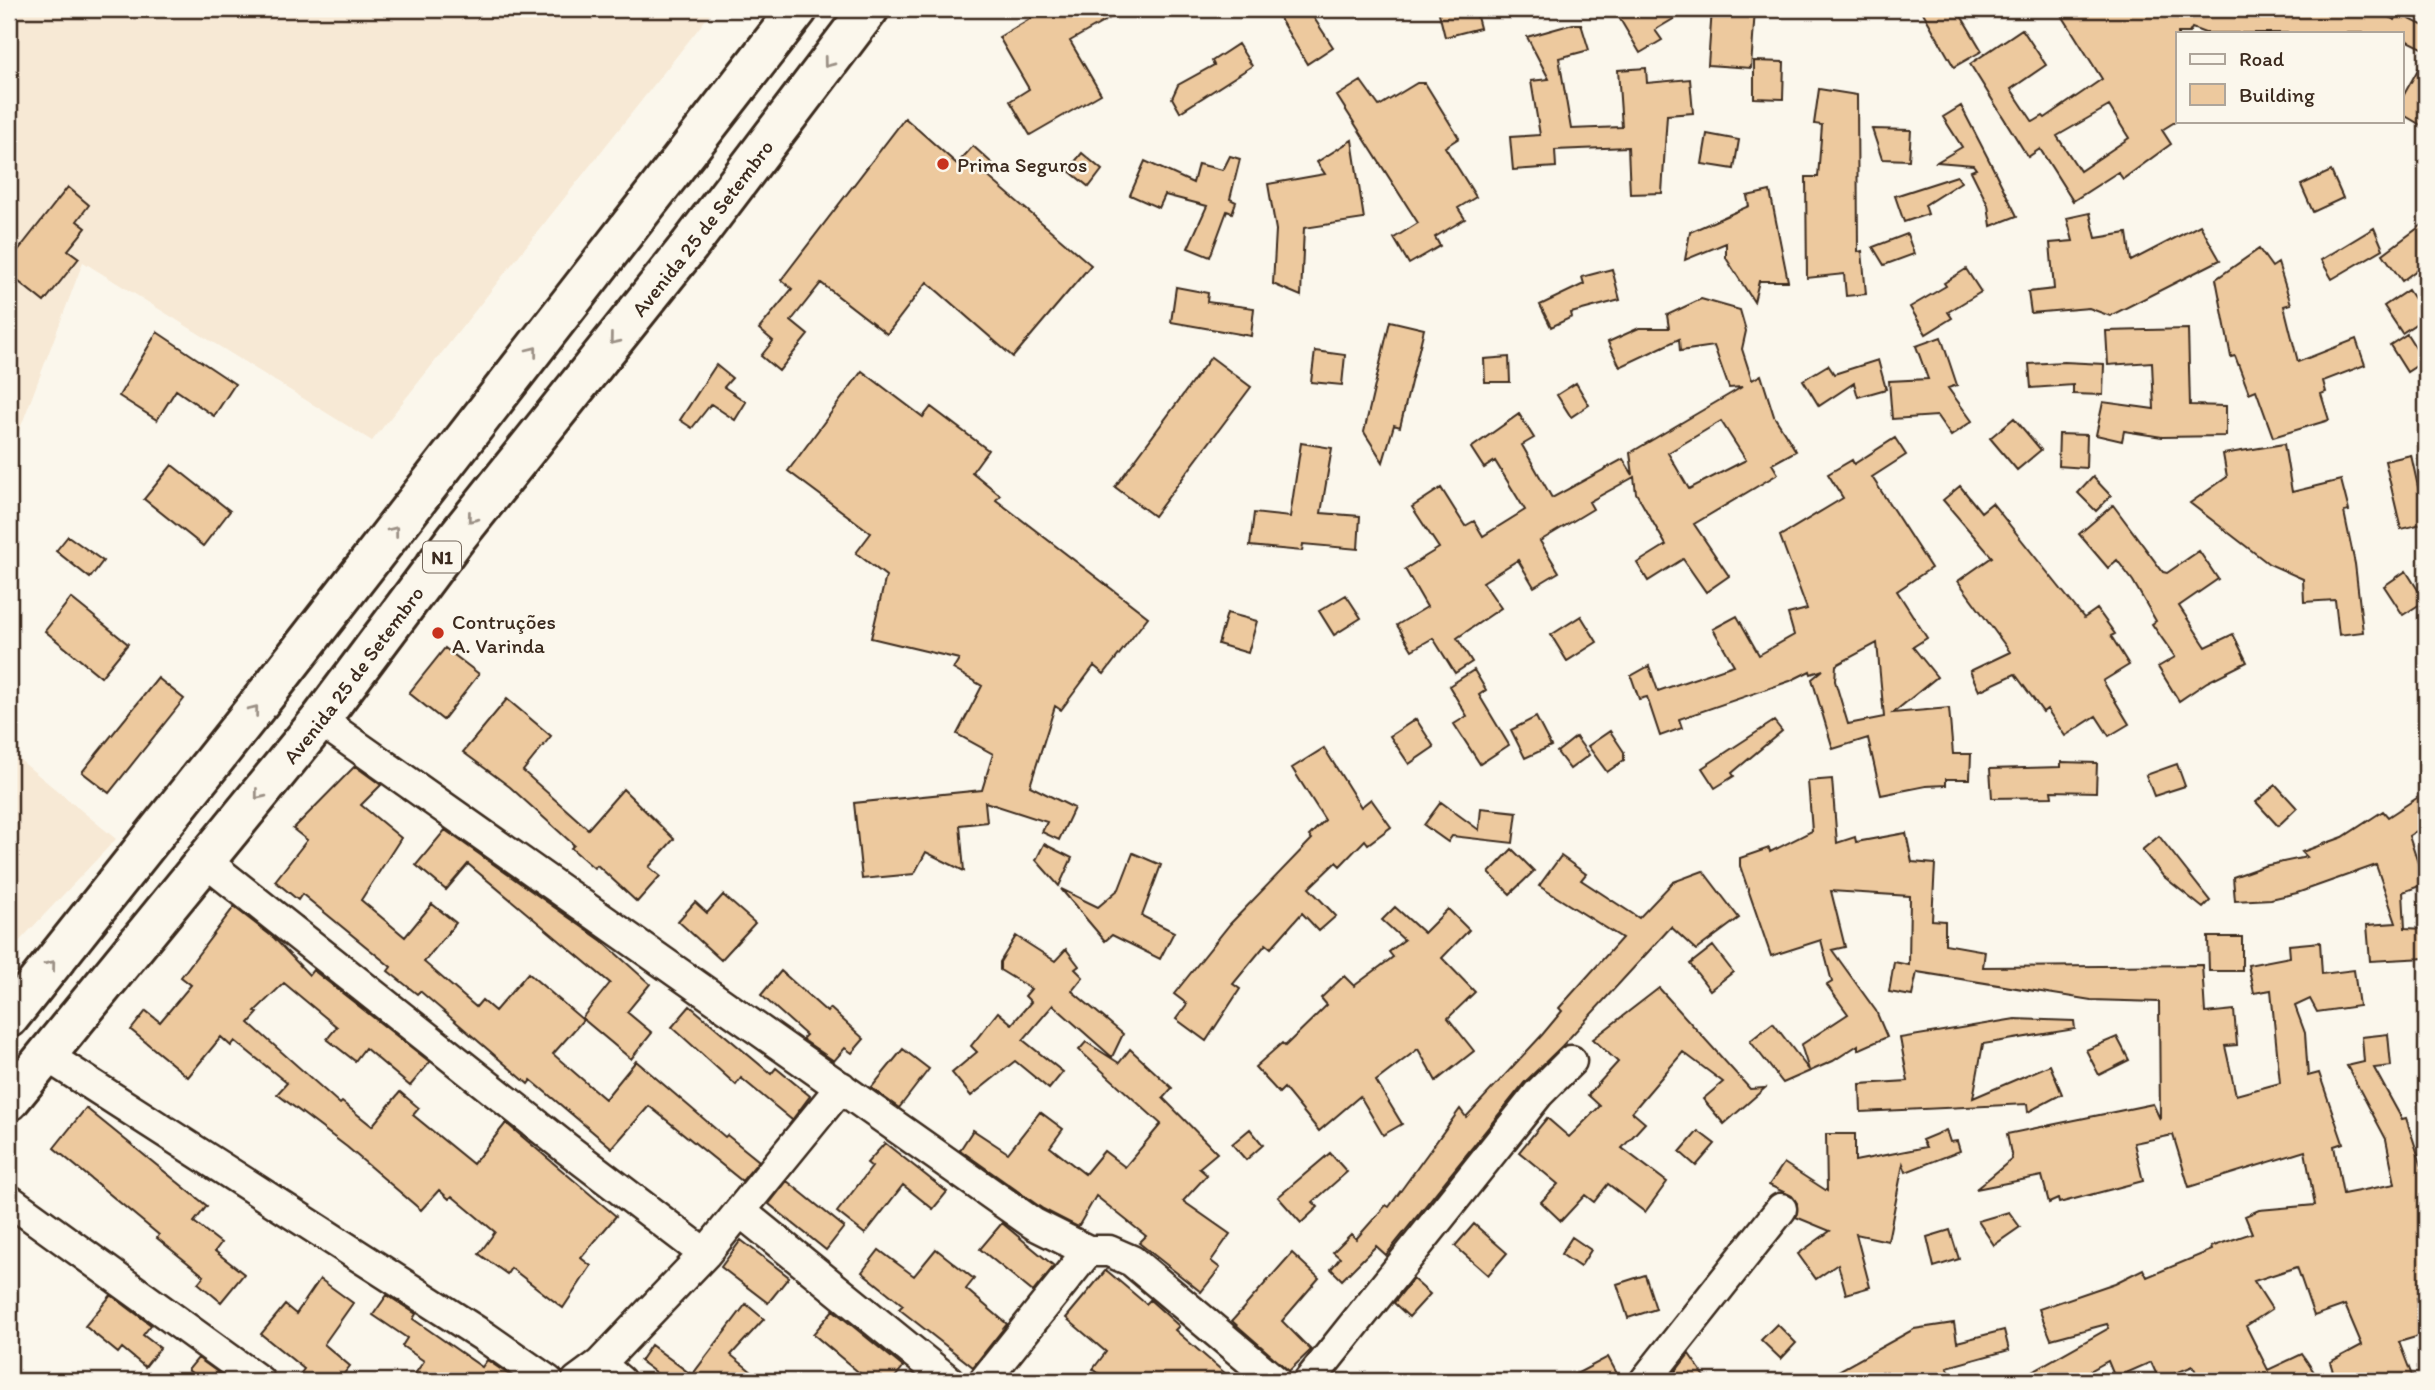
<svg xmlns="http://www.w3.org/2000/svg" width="2435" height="1390" font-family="Itim,sans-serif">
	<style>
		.built { fill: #f7e9d5 }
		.building { fill: #edc99e; stroke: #3b2a1e; stroke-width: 2; fill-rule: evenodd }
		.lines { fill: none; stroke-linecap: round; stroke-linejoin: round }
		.minor-casing { stroke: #3b2a1e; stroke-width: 35 }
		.trunk-casing { stroke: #3b2a1e; stroke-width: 44 }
		.minor { stroke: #fbf7ec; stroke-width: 30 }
		.trunk { stroke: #fbf7ec; stroke-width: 38 }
		.oneway { stroke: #9b9085 }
		.poi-dot { fill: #c8321e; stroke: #fbf7ec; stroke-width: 2.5 }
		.labels { text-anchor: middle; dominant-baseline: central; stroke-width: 5; stroke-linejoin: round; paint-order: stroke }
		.shield { fill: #fbf7ec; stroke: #75685c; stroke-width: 2 }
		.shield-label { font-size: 19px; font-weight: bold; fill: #3b2a1e }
		.poi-label { font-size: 21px; fill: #3b2a1e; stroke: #fbf7ec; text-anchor: start }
		.street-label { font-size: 21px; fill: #3b2a1e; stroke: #fbf7ec }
	</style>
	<rect width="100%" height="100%" fill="#fbf7ec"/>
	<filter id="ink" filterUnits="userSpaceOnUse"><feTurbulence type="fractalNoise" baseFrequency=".0143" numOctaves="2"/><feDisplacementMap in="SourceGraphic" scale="14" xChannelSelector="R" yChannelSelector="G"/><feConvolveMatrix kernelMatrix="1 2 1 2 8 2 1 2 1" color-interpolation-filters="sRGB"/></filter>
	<g filter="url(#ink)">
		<!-- built -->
		<path class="built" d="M9,9H714L372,441L83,262L9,458Z
			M9,751L116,839L9,952Z"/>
		<!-- building -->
		<path class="building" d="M1047,9H1126L1070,41L1101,94L1030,135L1010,101L1029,89L999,37Z
			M1274,9H1308L1333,47L1307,64Z
			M1438,9H1475L1480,28L1445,37Z
			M1614,9H1690L1655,30L1662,40L1640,53Z
			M1712,9H1755L1751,68L1708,65Z
			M1921,9H1957L1982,51L1954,67Z
			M2058,9H2371L2395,20L2398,13L2426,27V50L2402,38V33H2205L2192,28L2189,33H2178V120L2162,130L2171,144L2123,179L2118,172L2073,201L2040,149L2028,157L1970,64L2022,29L2046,65L2011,89L2033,122L2043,116L2045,118L2102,79ZM2109,106L2129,138L2080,171L2057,136Z
			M1573,24H1581L1589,50L1559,58L1571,129L1622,127L1618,70L1646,68L1647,83L1690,79L1693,113L1667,115L1662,193L1630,194L1628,147L1555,150L1556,167L1513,170L1510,137L1540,135L1531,81L1549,79L1527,37Z
			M1238,44L1252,66L1180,112L1172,98L1178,85L1214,65L1212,61Z
			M2426,55V128L2402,114V98Z
			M1754,61L1784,62L1783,99L1754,98Z
			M1361,81L1379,106L1417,83H1425L1459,138L1445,147L1476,197L1458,208L1465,219L1435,237L1440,246L1409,264L1394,238L1418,223L1337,96Z
			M1819,89L1857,95L1858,252L1862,251L1866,294L1846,296L1844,274L1807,278L1806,177H1818L1822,125L1814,124Z
			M1961,106L1991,164L2017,216L1991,226L1988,205L1971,171L1976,169L1973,165L1937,162L1962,147L1943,117Z
			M905,118L957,164L973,146L994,165L985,174L1091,265L1013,357L927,282L887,334L821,283L791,321L808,335L779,371L761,356L773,341L759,329L792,289L781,280Z
			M1872,129L1911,130L1909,160L1882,159Z
			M1707,134L1739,140L1734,169L1702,164Z
			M1352,140L1364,219L1304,228L1301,296L1273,284L1276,230L1268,184L1325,174L1317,162Z
			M1082,153L1102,170L1089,187L1068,170Z
			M1230,156L1240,159L1230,199L1236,202L1232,213L1227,211L1210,257L1188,248L1207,206L1165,195L1159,208L1130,195L1145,161L1193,183L1198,164L1223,170Z
			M2331,171L2343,198L2313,212L2301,185Z
			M1957,176L1961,182L1925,205L1928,214L1904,222L1895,196Z
			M68,187L89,205L77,221L86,228L68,250L79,258L44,302L9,274V262Z
			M1770,191L1788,281H1759L1754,302L1726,258V243L1685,260L1690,232L1749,206L1747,196Z
			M2090,213L2096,238L2127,233L2131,261L2200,225L2220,260L2110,316L2089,308L2031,313L2028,292L2054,289L2050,243L2073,241L2067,218Z
			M2426,222V263L2402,281L2383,254Z
			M2374,228L2383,249L2332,279L2321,260Z
			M1907,234L1914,254L1884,265L1873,247Z
			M2259,249L2272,267L2278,263L2291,304L2284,306L2298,362L2356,339L2365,365L2323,381L2326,392L2321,394L2329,420L2273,437L2256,390L2249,393L2235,356L2231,357L2216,279Z
			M1612,269L1620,300L1571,313L1572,317L1551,327L1540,305L1584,284L1582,277Z
			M1966,269L1981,292L1948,312L1952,318L1926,334L1910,307L1946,286L1944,283Z
			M1176,287L1208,293L1207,302L1254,308L1251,336L1171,322Z
			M2408,290L2426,317L2402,333L2384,306Z
			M1701,299L1740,310L1746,331L1742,349L1752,380L1761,375L1774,416L1796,451L1772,464L1778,474L1694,524L1729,576L1706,592L1683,559L1648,581L1637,563L1666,545L1636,493L1634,477L1589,502L1593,509L1540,541L1559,572L1534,587L1518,560L1483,582L1501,608L1457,638L1472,662L1455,673L1433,638L1412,650L1397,625L1427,607L1405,569L1439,548L1412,507L1441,488L1465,526L1474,521L1483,536L1525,510L1495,461L1484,468L1471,448L1519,414L1534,438L1522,445L1552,498L1623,459L1633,475L1630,453L1742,387L1729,388L1714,346L1680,351L1679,339L1620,367L1608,342L1639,328H1669L1667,315ZM1721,421L1746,460L1689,489L1668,453Z
			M1390,321L1424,329L1400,427L1394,425L1383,462L1364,432Z
			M2188,329L2190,405L2226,406V436L2162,437L2124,431L2122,441L2096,435L2103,402L2154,409L2152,362L2108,365L2106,331Z
			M157,332L235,384L214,416L176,390L157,420L119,396Z
			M2407,334L2424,361L2407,372L2390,345Z
			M1941,337L1957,385L1948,388L1972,421L1951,436L1937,416L1892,419L1889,381L1928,379L1916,346Z
			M1315,351L1345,355L1342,385L1311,382Z
			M1211,357L1251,387L1154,516L1115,487Z
			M1509,357L1510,382H1485L1484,359Z
			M1878,360L1886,389L1858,397L1854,383L1819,406L1803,380L1828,365L1834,374Z
			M2064,362L2104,364L2103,395L2073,394V385L2031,388L2029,364Z
			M716,365L732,378L724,387L746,402L735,420L711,404L692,428L680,420Z
			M862,371L923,417L931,407L988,450L972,472L1000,495L996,500L1148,617L1104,674L1094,666L1061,710L1055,706L1030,786L1074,808L1059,840L1042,832L1047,822L985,802L987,822L960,825L964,871L926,852L914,874L862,879L854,803L982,790L993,754L957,734L982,686L953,669L959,659L871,638L886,576L856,553L871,533L788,471Z
			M1576,383L1589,405L1571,417L1557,395Z
			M2014,418L2041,450L2017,470L1990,438Z
			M2059,434L2087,435L2086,468L2058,466Z
			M1895,438L1906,455L1872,477L1931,568L1897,591L1927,638L1913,647L1937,677L1893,713L1949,708L1953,754H1971L1970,779H1946V785L1926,786L1881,795L1868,738L1833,749L1812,679L1823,670L1811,674L1810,671L1790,681L1679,719L1682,728L1660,736L1647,697L1639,699L1631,676L1649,666L1658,691L1734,665L1713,629L1737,616L1759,655L1794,635L1788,614L1807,609L1780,536L1843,498L1828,474L1852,460L1854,464ZM1877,643L1884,717L1848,724L1835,681L1836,665Z
			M1301,443L1332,448L1321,513L1360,516L1358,549L1303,544L1302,551L1250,546L1254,513L1290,517Z
			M2284,444L2292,492L2341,480L2349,511L2344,512L2355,564L2363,632L2339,635L2335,600L2304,602L2303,579L2269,564L2190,503L2227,477L2223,454Z
			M2411,455L2426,523L2401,529L2385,461Z
			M172,465L230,511L203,546L144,499Z
			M2093,477L2111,496L2096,511L2078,493Z
			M1960,486L1981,512L1992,503L2084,618L2097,609L2115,634L2111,636L2129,665L2103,681L2129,724L2109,736L2096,716L2065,736L2047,709L2043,712L2015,674L1979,691L1970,671L2010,652L1958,581L1992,557L1943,500Z
			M2113,505L2163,572L2167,573L2199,551L2218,579L2179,606L2206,647L2233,634L2247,662L2207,682L2179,701L2158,667L2175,657L2152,624L2156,621L2133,581L2117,560L2108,568L2079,534Z
			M68,536L103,561L90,578L56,551Z
			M2406,571L2425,601L2403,615L2384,586Z
			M1346,595L1361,618L1334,635L1319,611Z
			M71,598L128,644L101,677L45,631Z
			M1227,613L1257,621L1248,653L1218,644Z
			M1581,616L1597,642L1567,661L1551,635Z
			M445,648L479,674L443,720L409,693Z
			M1474,670L1486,690L1479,695L1509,745L1480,764L1454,724L1467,716L1449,686Z
			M158,678L184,699L109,793L82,772Z
			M507,699L551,736L523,771L588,829L623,789L674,839L649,867L660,876L637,902L597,865L594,868L571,848L574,845L510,787L463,752Z
			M1536,717L1551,746L1525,758L1511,730Z
			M1416,719L1434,747L1409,764L1390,736Z
			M1774,721L1782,731L1732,773L1734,776L1715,788L1702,768Z
			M1610,731L1624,752V760L1607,772L1588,746Z
			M1576,737L1589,755L1570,769L1557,752Z
			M1324,748L1361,807L1371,799L1391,827L1368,844L1365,840L1340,866L1336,862L1309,888L1336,916L1319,931L1302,913L1271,948L1266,944L1233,984L1240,989L1206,1041L1176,1019L1187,1004L1174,994L1230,924L1312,839L1309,836L1325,820L1292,768Z
			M2061,762L2097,763L2096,792L2051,791L2052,797L1992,798L1990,769L2061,767Z
			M2177,764L2185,786L2154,796L2146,775Z
			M355,766L381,785L361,805L401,838L361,900L405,937L432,904L456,923L424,962L476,1007L482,1000L495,1011L528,973L583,1020L553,1054L605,1099L636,1061L725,1137L727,1135L759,1161L742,1181L649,1106L612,1148L531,1080L528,1084L420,991L417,994L388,971L391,967L302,894L298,900L275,881L307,840L293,829Z
			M1832,779L1837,843L1855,837L1856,842L1906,833L1912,862L1935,864L1932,920L1945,921V944L1985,951L1983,967L2202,965L2205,1013L2234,1010L2237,1045L2225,1046L2236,1095L2280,1083L2271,990L2254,993L2248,965L2290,957L2289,945L2320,942L2322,974L2354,970L2359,1006L2317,1012L2310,999L2295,1006L2305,1033L2308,1076L2319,1073L2343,1143L2334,1146L2343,1194L2395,1184L2386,1139L2347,1066L2364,1062L2362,1037L2388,1034L2391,1066L2374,1068L2402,1119L2406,1118L2426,1179V1297L2417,1298L2426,1334L2399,1342L2414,1381H2336L2330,1362L2362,1345L2345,1305L2314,1316L2297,1267L2254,1281L2272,1309L2246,1326L2268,1370L2302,1354L2320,1381H2200L2193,1366L2159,1380L2151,1362L2115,1378L2108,1361L2072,1381H2015L2109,1328L2107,1324L2051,1339L2039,1309L2115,1283L2143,1269L2147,1277L2212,1250L2211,1247L2252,1233L2245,1216L2259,1210L2315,1205L2305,1151L2189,1187L2173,1135L2134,1143L2143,1181L2059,1203L2058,1199L2049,1203L2042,1176L1976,1189L2012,1159L2007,1134L2153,1104L2160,1119L2159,1002L2091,1000L1917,972L1912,996L1889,992L1894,962L1909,965L1910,896L1831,891L1845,947L1832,950L1876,1011L1887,1037L1858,1050V1045L1833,1061L1783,1083L1750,1041L1773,1023L1809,1070L1801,1045L1848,1014L1827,985L1832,982L1821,940L1771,956L1740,866V858L1769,848L1770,852L1812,831L1808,781Z
			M2276,785L2297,808L2278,826L2256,802Z
			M2426,792V825L2409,836L2425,884L2403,892L2405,928L2426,929V958L2370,961L2367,925L2396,923L2376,865L2297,893L2271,899L2235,901L2233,877L2264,866L2307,857L2302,852L2343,837L2383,811L2388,817Z
			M1441,802L1479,830L1481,808L1517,812L1513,843L1452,836L1448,842L1424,825Z
			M445,830L602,941L650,984L627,1012L652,1033L631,1059L582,1018L610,983L468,864L446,890L416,865Z
			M2159,836L2210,901L2203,908L2163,876L2142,850Z
			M1044,844L1072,858L1059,886L1036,860Z
			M1512,849L1534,871L1510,894L1489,873Z
			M1133,853L1161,865L1142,916L1174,932L1160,959L1112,935L1105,941L1061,889L1098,907L1119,889Z
			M1561,856L1586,874L1581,880L1639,918L1673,882L1703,871L1739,918L1696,950L1671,927L1562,1046L1524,1083L1386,1255L1376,1246L1342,1280L1331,1269L1340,1258L1333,1252L1351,1234L1356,1239L1386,1205L1389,1207L1460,1109L1466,1117L1542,1035L1562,1011L1559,1008L1622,938L1539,886Z
			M723,895L755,923L721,960L678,921L695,902L707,913Z
			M234,907L274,938L309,975L313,970L430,1062L410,1086L365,1048L355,1061L327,1039L337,1027L284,983L255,1011L258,1013L249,1023L340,1104L342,1102L372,1126L400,1092L419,1108L413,1115L473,1164L506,1123L616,1216L581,1258L591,1266L563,1308L511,1268L507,1274L479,1254L495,1232L452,1196L449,1199L439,1190L421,1210L347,1147L277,1094L287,1083L235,1041L231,1046L221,1037L188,1077L131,1030L146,1011L160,1022L191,985L181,977Z
			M1395,907L1424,933L1448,909L1469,930L1442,958L1475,992L1448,1018L1474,1051L1436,1081L1418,1049L1376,1081L1402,1124L1383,1135L1360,1096L1319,1131L1284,1088L1279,1093L1255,1067L1282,1043L1285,1046L1327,1005L1321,998L1344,976L1354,986L1393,957L1389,952L1404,940L1382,920Z
			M1016,936L1055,961L1066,949L1079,966L1075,969L1083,977L1072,991L1123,1034L1112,1057L1053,1005L1023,1040L1063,1072L1049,1089L1015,1061L971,1096L952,1073L977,1052L971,1046L998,1012L1012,1024L1031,1002L1025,996L1031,989L1000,970V962Z
			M2208,937H2242V971H2209Z
			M1713,946L1733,972L1710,990L1690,964Z
			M781,971L827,1012L830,1008L864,1039L852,1053L845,1048L834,1061L802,1039L806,1035L761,995Z
			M1659,988L1750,1089L1765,1088L1724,1124L1703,1099L1723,1082L1683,1052L1632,1112L1645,1123L1622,1148L1667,1182L1645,1212L1608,1184L1594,1202L1585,1195L1561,1221L1541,1202L1558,1184L1519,1152L1547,1118L1569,1137L1600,1106L1588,1095L1618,1062L1593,1039Z
			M690,1006L771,1074L776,1068L810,1096L792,1120L741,1078L736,1085L672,1027Z
			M2015,1019L2074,1021L2075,1029L1983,1044L1973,1098L2050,1065L2062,1094L2028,1112L2027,1104L1861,1112L1860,1084L1908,1081L1900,1038Z
			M2117,1037L2129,1060L2099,1075L2086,1050Z
			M1086,1042L1119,1063L1130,1049L1172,1088L1163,1098L1217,1153L1199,1168L1207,1175L1183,1201L1230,1234L1211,1261L1220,1268L1201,1292L1139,1243L1146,1236L1096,1196L1078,1227L1043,1209L960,1150L973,1130L1008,1153L1040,1112L1063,1129L1050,1147L1085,1174L1104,1151L1125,1167L1161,1124L1079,1050Z
			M903,1049L929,1069L899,1108L871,1088Z
			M86,1108L207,1206L194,1222L221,1243L215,1251L244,1274L221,1302L198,1283L204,1276L157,1238L159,1235L54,1148Z
			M1250,1129L1263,1145L1246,1160L1232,1144Z
			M1946,1130L1950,1142L1957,1141L1960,1151L1906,1172L1903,1164L1888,1241L1856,1234L1870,1287L1846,1294L1838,1264L1816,1279L1798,1254L1830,1231L1796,1217L1797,1203L1792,1196L1769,1185L1784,1163L1827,1191L1826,1134H1855V1161L1926,1147L1922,1140Z
			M1698,1131L1715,1144L1696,1166L1680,1152Z
			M885,1143L947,1192L933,1209L903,1185L865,1234L837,1212L872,1167L867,1163Z
			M1330,1153L1347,1172L1313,1202L1318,1207L1301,1223L1278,1197Z
			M787,1181L844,1227L826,1250L769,1204Z
			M2009,1212L2020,1227L1994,1245L1978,1221Z
			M1002,1223L1054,1266L1033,1292L980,1249Z
			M1474,1224L1507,1253L1488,1275L1455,1246Z
			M1950,1230L1959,1259L1934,1267L1927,1237Z
			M1572,1237L1591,1250L1580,1267L1561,1254Z
			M741,1240L789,1277L768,1303L721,1267Z
			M936,1249L974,1279L966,1289L1007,1324L973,1367L899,1309L903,1305L862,1272L879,1250L914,1276Z
			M1292,1253L1319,1278L1282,1321L1311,1350L1289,1371L1232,1321Z
			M1106,1270L1146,1304L1150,1300L1179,1326L1175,1330L1234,1381H1109L1093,1369L1106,1352L1066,1318Z
			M1645,1275L1656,1309L1628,1318L1617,1284Z
			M320,1279L353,1303L324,1344L350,1366L338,1381H295L304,1369L261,1334L285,1305L296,1314Z
			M1413,1279L1430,1294L1409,1317L1394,1303Z
			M111,1295L151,1325L143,1335L160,1348L145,1367L122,1348L118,1353L85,1326Z
			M387,1295L416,1314L413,1319L482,1367L487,1360L518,1381H410L424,1361L402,1346L407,1338L373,1315Z
			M746,1304L764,1319L731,1355L763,1381H667L640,1361L651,1345L692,1375Z
			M833,1310L903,1367L892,1381H869L813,1334Z
			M1954,1323L1957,1342L2004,1330L2009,1350L1947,1367L1956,1381H1820L1914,1329Z
			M1777,1324L1796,1343L1781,1359L1761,1340Z
			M1689,1354L1708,1381H1675L1672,1376Z
			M1608,1357L1621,1381H1563Z
			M198,1358L230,1381H202L188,1370Z"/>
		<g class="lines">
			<defs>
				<path id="minor" d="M320,720L1034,1224L1088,1251H1109L1132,1261L1275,1381
					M205,861L566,1148L705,1254
					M44,1054L485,1337L548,1381
					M9,1200L259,1381
					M740,1211L949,1381
					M600,1364L620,1381
					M577,1381L600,1364L705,1254L841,1087
					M984,1381L1088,1251
					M1309,1381L1538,1094L1571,1061
					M1645,1381L1781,1209"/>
				<g id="trunk">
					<path d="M9,1018L272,687L798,9"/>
					<path id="s1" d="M9,1101L320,720L456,538L690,245L869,9"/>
				</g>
			</defs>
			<!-- minor casing -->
			<use href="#minor" class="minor-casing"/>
			<!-- trunk casing -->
			<use href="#trunk" class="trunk-casing"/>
			<!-- minor -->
			<use href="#minor" class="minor"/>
			<!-- trunk -->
			<use href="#trunk" class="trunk"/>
		</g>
		<!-- one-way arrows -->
		<defs><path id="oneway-chevron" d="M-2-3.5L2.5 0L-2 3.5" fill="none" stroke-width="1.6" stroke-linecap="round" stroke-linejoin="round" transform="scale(1.75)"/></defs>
		<g class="oneway">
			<use href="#oneway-chevron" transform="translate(828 63) rotate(127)"/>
			<use href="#oneway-chevron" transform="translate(614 340) rotate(129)"/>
			<use href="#oneway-chevron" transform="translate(533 351) rotate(-52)"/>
			<use href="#oneway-chevron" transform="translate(472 518) rotate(129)"/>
			<use href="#oneway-chevron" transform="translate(394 531) rotate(-52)"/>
			<use href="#oneway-chevron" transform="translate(254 710) rotate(-52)"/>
			<use href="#oneway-chevron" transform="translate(259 795) rotate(129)"/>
			<use href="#oneway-chevron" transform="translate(51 965) rotate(-51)"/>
		</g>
	</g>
	<!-- markers -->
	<g class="poi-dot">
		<circle cx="943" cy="164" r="7"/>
		<circle cx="438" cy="633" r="7"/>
	</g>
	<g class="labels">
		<!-- shield labels -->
		<rect class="shield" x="423" y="541.5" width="38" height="31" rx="5"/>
		<g class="shield-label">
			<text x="442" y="557">N1</text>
		</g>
		<!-- poi labels -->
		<g class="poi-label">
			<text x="957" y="164">Prima Seguros</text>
			<text x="452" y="621">Contruções<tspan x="452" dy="24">A. Varinda</tspan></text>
		</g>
		<!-- street labels -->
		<g class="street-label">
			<text stroke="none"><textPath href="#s1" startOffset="1115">Avenida 25 de Setembro</textPath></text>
			<text stroke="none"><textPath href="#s1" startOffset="548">Avenida 25 de Setembro</textPath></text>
		</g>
	</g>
	<!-- margin -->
	<rect width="2435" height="1390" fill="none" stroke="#fbf7ec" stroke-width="35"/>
	<rect x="18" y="18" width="2400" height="1355" fill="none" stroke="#3b2a1e" stroke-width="2.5" filter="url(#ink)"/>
	<!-- legend -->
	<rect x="2176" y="32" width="228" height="91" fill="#fbf7ec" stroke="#aea59a" stroke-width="2"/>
	<rect x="2190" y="54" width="35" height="10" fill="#fbf7ec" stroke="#aea59a" stroke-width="2"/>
	<text x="2239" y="66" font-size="21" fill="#3b2a1e">Road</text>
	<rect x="2190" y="84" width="35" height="21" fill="#edc99e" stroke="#aea59a" stroke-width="2"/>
	<text x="2239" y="102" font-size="21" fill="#3b2a1e">Building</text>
</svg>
